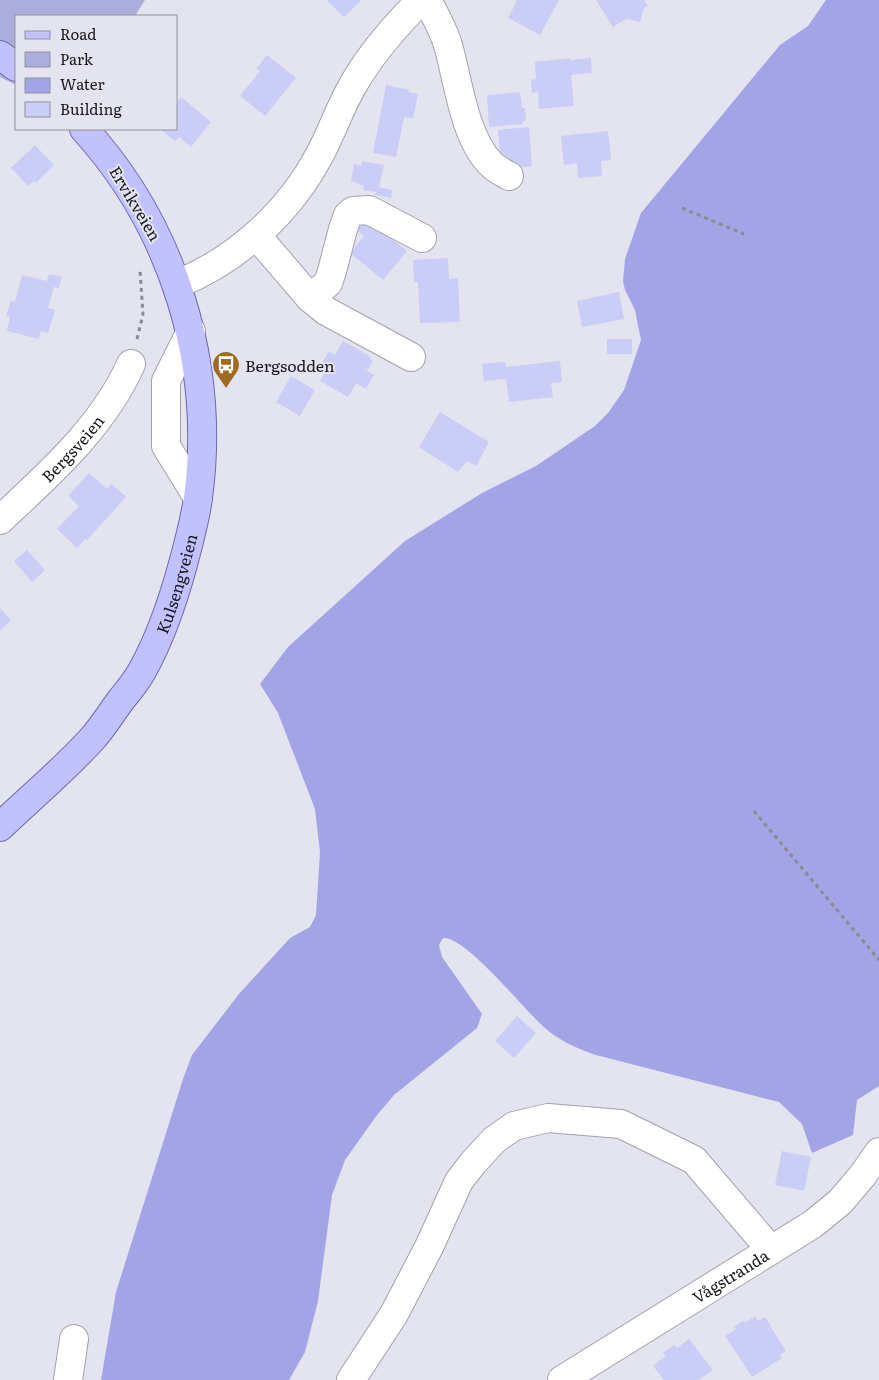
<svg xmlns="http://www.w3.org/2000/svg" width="879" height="1380" font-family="Literata,serif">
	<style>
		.green { fill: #abaedc }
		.water { fill: #a2a4e5 }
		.building { fill: #cacdf5 }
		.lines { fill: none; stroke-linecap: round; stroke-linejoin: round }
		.minor-casing { stroke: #a1a2ac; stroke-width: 30 }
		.major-casing { stroke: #6b6bad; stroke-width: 30 }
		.path { stroke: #898a92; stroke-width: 3; stroke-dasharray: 4 4; stroke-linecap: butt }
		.minor { stroke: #fff; stroke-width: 28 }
		.major { stroke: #c1c1fd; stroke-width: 28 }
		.labels { text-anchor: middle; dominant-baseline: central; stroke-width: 4; stroke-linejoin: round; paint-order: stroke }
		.street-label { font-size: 16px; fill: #18181c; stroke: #e3e4ef }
		.poi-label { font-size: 16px; fill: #18181c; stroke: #e3e4ef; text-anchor: start }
	</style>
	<rect width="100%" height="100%" fill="#e3e4ef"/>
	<!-- green -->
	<path class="green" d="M0,0H145L135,16H16V85L0,77Z"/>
	<!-- water -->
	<path class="water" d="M826,0H879V1086L857,1100L853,1135L812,1153L802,1124L779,1102L596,1055C578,1049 560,1041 545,1028C525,1011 466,936 443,938L439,945L442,957L482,1014L477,1028L394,1095L377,1115L345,1160L332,1195L318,1301L305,1352L289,1380H101L116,1292L183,1079L192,1055L239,994L290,938L310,927L316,915L320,852L315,809L278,713L260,684L288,647L405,541L482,493L536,466L595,426L608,413L624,390L641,340L635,310L625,290L623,281L625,259L641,213L780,45L808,26Z"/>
	<!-- building -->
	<path class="building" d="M327,0H361L344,17Z
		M514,0H559L540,35L508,18L517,1Z
		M596,0H644L648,6L644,8L640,22L626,19L613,27Z
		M267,55L296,78L265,116L240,96L260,71L256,69Z
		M570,58V60L591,58L592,73L571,75L574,106L539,109L538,92L532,93L531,80L536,79L535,62Z
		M386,85L409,90V92L418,94L413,118L404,117L396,157L373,153Z
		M520,92L522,108H525L526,121H523V124L489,127L487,95Z
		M181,97L211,122L191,147L179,137L175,141L160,129H176V103Z
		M529,127L532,166L502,169L498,130Z
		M608,131L611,160L601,161L602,176L578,178L577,163L564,165L561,136Z
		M35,145L54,165L36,183L34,181L28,186L11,168Z
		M362,161L384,165L379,187L392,190L391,198L375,195L376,192L363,190L364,186L351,181L354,164L361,166Z
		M365,217L407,251L383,280L350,253L364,236L355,229Z
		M448,258L449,279L458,278L460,322L420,323L418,282H414L413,260Z
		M49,274L62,277L59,288L54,287L48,308L55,310L48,333L41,331L39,339L7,331L10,317L6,316L11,301L15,302L22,275L47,281Z
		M619,292L624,319L582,327L577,301Z
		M607,339H632V354H607Z
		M343,341L371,357L370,359L373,361L368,370L365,368L364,369L374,375L366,389L356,383L348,397L320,381L327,369L321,365L329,351L335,355Z
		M560,361L562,382L551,383L553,397L509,402L506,379L484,381L482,364L505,362L506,367Z
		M291,376L315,390L300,416L276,402Z
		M440,412L489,442L476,466L467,461L458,472L419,447Z
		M89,473L107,489L112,484L126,497L87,540L86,538L77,548L57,529L79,506L68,496Z
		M27,550L45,570L32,582L14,561Z
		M0,608L11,620L0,631Z
		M517,1016L536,1033L514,1058L495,1041Z
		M782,1151L811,1157L804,1191L775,1185Z
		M755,1316L758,1321L765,1317L771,1326L765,1331L771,1327L786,1351L780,1355L782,1358L752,1377L725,1336L736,1329L734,1327L743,1321L745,1323Z
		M689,1339L713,1370L699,1380H664L653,1366L666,1356L663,1353L674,1345L677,1348Z"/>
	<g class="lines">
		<defs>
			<g id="minor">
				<path d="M427,0C435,15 443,29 448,45C458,80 464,136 490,163C495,169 502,172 509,176"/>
				<path d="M256,235L310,298L326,311L411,357"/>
				<path d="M177,284C238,260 290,211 320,154C332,132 340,107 353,85C371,53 395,26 421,0"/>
				<path d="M310,298L328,283L332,271L343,229L348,215L353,211L369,210L422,238"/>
				<path d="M191,331L166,381V446L198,498"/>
				<path id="s1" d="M0,520C49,474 103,427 131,364"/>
				<path d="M68,1380L74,1339"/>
				<path d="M351,1380L394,1314L429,1247L459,1181L473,1163L494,1140L514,1126L548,1118L621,1124L694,1160L771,1250"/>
				<path id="s2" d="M562,1380L813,1224L840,1202L863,1175L879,1152"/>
			</g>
			<g id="major">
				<path d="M0,55L16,67"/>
				<path id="s3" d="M0,827C30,798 64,770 92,739C103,727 111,713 121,700C128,691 136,682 142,671C161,637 173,601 183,564C189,542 195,520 198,498C216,365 174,228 84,129"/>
			</g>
		</defs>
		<!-- minor casing -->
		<use href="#minor" class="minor-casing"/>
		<!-- major casing -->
		<use href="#major" class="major-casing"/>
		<!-- path -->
		<path class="path" d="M682,208L744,234
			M137,339L143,314L140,271
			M754,811L879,960"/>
		<!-- minor -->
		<use href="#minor" class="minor"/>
		<!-- major -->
		<use href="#major" class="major"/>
	</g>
	<!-- icons -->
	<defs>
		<symbol id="bus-pin" viewBox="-11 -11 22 30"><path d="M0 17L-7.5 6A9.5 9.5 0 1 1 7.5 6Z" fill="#9e6b21" stroke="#e3e4ef"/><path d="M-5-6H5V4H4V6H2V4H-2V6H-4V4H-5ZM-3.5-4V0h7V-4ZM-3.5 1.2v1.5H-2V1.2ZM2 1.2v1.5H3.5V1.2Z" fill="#fff"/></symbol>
	</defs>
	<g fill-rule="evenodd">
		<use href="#bus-pin" x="210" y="349" width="32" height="43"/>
	</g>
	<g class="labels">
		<!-- street labels -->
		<g class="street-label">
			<text transform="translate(136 203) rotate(59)">Ervikveien</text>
			<text stroke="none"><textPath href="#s1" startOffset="102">Bergsveien</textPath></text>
			<text stroke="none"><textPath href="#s3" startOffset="306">Kulsengveien</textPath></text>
			<text stroke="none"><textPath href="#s2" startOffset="198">Vågstranda</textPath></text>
		</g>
		<!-- poi labels -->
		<g class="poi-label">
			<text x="245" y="365">Bergsodden</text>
		</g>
	</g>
	<!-- legend -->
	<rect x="15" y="15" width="162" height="115" fill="#e3e4ef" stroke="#92929b"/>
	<rect x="25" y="31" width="25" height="8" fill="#c1c1fd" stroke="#92929b"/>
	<text x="60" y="40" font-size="15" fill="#18181c">Road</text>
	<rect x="25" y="52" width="25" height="15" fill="#abaedc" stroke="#92929b"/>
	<text x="60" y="65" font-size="15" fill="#18181c">Park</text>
	<rect x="25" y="78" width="25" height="15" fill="#a2a4e5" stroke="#92929b"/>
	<text x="60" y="90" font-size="15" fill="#18181c">Water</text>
	<rect x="25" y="102" width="25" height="15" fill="#cacdf5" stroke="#92929b"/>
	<text x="60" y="115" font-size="15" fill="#18181c">Building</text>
</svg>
